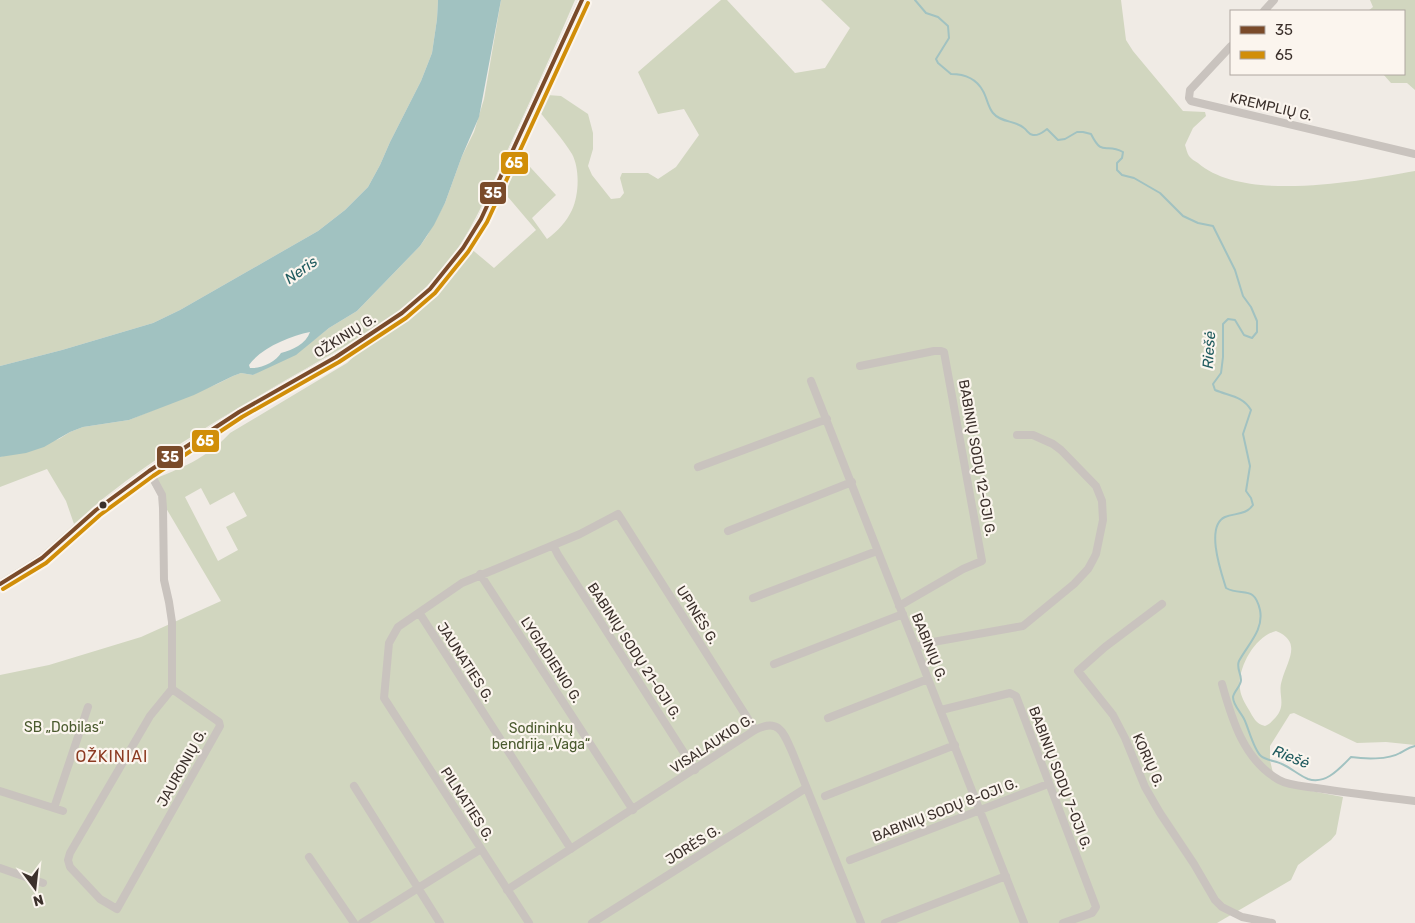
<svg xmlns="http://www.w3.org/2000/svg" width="1415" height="923" font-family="Rubik,sans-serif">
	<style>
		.green { fill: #d1d6bf; fill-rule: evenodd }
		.water { fill: #a1c2c1; fill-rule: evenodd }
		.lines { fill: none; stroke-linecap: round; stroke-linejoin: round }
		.stream { stroke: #a1c2c1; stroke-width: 2 }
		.street { stroke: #c9c3be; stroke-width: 8 }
		.bus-1-casing { stroke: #fbf5ee; stroke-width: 8 }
		.bus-2-casing { stroke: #fbf5ee; stroke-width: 8 }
		.bus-1 { stroke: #7a4b2a; stroke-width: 4 }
		.bus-2 { stroke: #d18e09; stroke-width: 4 }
		.bus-dot { fill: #3b302b; stroke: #fbf5ee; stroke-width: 2 }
		.labels { text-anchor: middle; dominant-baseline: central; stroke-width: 4.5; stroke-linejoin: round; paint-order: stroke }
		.street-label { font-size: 14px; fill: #3b302b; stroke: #fbf5ee }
		.park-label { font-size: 14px; fill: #4a5a2e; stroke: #fbf5ee }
		.water-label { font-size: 15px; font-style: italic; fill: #1f5a5e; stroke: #fbf5ee }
		.quarter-label { font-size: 16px; letter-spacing: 1px; fill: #8c3b22; stroke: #fbf5ee }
		.line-badge { stroke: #fbf5ee; stroke-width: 2 }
		.badge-label { font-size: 14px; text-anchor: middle; font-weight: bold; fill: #fff }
	</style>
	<rect width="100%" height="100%" fill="#f0ebe5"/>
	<!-- green -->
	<path class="green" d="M0,0H438L437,19L432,53L421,81L390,142L380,165L368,187L345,210L318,231L180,310L153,323L62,350L0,366Z
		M501,0H575C554,50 531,99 508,149C489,191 471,235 441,271C397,323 331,353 274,387C218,420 160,454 109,494C97,503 86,514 74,524L66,501L47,469L0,487V457L59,439L70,432L83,427L129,420L217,384L233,376L241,373L253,375L315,339L329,328L357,311L420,246L427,236L445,203L462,156L474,132L484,99Z
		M721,0H727L795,73L825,68L850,28L821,0H1121L1126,40L1133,51L1183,111L1205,112L1206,116L1193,128L1185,145C1186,148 1187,153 1189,156C1191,159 1195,161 1198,163C1244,203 1359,181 1415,171V745L1386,742L1357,743L1294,713L1290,714L1270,746V760L1273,773L1285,786L1343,797L1336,834L1331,840L1298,865L1291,880L1217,923H0V675L49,665L141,637L221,601L150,481C182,467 205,460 230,433L347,363L376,336L402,318L429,296L469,247L494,268L536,230L502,190L519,155L556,195L532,218L547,239C557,232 567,221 572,210C579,195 580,169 572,154C563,139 550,125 539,111L547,95L561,96L588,114L593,133V149L588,166L592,175L611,199L620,198L624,193L620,178L622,173H648L658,179L676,167L699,135L684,109L658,114L638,72ZM201,488L210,505L234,492L247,516L226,527L238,550L218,561L185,497ZM1276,631C1303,642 1287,661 1282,680C1277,694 1287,704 1276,717C1272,721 1270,724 1265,726C1256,724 1253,717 1249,710C1245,703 1241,697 1240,689C1237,668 1255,636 1276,631Z
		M1370,0H1415V90L1407,83H1391L1383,74H1404V11H1368L1373,7Z"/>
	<!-- water -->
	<path class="water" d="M438,0H501L479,117L462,156L445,203L434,225L420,246L357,311L329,328L296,355L253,375L241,373L233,376L194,395L129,420L83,427L70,432L44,447L26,453L0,457V366L62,350L153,323L180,310L318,231L345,210L368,187L380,165L390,142L421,81L432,53L437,19ZM310,332C306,344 292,350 281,353C276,362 260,369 250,368L249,365C261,348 290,336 310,332Z"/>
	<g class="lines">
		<!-- stream -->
		<path class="stream" d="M915,0L926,13L938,17L948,26L949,38L936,59L938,63L951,74C965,74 976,78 983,91C987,98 988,107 993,113C1001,123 1015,120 1024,128C1028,131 1028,134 1033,135C1039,136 1043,132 1047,129L1058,140L1065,139L1077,132H1083L1091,134C1103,158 1105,142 1123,152L1122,158L1117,163V170L1122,175L1134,178L1160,193L1183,216L1198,223L1213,226L1235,270L1243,296L1251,307L1257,321V332L1252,338L1244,335L1235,320L1228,319L1223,324V357L1221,373L1213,384L1215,390C1229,396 1243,396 1251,410L1243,434L1250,466L1246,491L1251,498L1253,505C1246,515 1235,513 1225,517C1205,526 1221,572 1226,588C1242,597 1254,584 1260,610C1264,630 1248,644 1239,661C1236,668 1241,673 1241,680C1241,686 1234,691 1233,697C1233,706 1242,713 1245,721C1249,730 1254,750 1261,756C1265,760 1276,761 1282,764C1291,768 1300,776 1308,779C1326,785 1340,768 1351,757C1364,759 1388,760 1400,753C1406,750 1407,748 1415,746"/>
		<!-- street -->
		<path class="street" d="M1264,11L1274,0
			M1231,46L1190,90L1189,98L1191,101L1415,154
			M860,366L934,351H941L944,352L982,561L963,569L899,606
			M811,381L1024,923
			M698,467L827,419
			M149,471L162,495L163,508L164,580L169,602L172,622V689L219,722L220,726L117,909L100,899L70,867L68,860L70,853L150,716L172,689
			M728,531L852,482
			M553,545L558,555L695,770
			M480,574L633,810
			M0,584L42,558L96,510L149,471L239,412L336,357L402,313L430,289L445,271L463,248L481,219L582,0
			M753,598L877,551
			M1162,604L1105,647L1078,671L1113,715L1125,738L1145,787L1160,813L1194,864L1215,900L1222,907L1242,917L1272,923
			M420,614L571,849
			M916,647L933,642L1023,626L1074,584L1088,569L1093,560L1096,554L1103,520L1102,501L1096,486L1061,450L1053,444L1033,435H1017
			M774,664L903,614
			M1222,684C1232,720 1244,760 1279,780C1290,786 1304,786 1316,788C1349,793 1382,797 1415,801
			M941,710L1010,693L1016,696L1096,907L1092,913L1063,923
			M828,718L928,679
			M354,786L440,923
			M0,791L63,811
			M825,796L955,745
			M54,808L88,707
			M309,857L354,923
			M850,860L1048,784
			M0,868L43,883
			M507,890L755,730C780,717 784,734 793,754L861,923
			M362,923L481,849
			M529,923L384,698L389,643L398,627L462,583L580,534L618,514L755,730
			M592,923L806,788
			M885,923L1006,876"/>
		<defs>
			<path id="bus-1" d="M0,584L42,558L96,510L149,471L239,412L336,357L402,313L430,289L463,248L481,219L582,0"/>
			<path id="bus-2" d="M3,589L46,563L100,515L153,476L242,417L339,362L406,318L435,293L468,252L487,222L588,3"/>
		</defs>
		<!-- bus-1 casing -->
		<use href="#bus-1" class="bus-1-casing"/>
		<!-- bus-2 casing -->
		<use href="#bus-2" class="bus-2-casing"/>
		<!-- bus-1 -->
		<use href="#bus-1" class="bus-1"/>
		<!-- bus-2 -->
		<use href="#bus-2" class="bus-2"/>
	</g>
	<!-- markers -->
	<circle class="bus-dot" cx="103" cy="505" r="4.5"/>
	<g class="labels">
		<!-- street labels -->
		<g class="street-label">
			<text transform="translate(1271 107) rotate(13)">KREMPLIŲ G.</text>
			<text transform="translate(345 336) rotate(-32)">OŽKINIŲ G.</text>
			<text transform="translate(977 458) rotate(80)">BABINIŲ SODŲ 12-OJI G.</text>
			<text transform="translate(697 615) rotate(58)">UPINĖS G.</text>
			<text transform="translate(929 647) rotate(68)">BABINIŲ G.</text>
			<text transform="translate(634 651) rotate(57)">BABINIŲ SODŲ 21-OJI G.</text>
			<text transform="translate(551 660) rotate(57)">LYGIADIENIO G.</text>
			<text transform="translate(465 662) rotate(57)">JAUNATIES G.</text>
			<text transform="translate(712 744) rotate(-33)">VISALAUKIO G.</text>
			<text transform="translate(1148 760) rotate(66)">KORIŲ G.</text>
			<text transform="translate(182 768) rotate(-61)">JAURONIŲ G.</text>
			<text transform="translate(1060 778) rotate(69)">BABINIŲ SODŲ 7-OJI G.</text>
			<text transform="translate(467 804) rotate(57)">PILNATIES G.</text>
			<text transform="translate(945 810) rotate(-21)">BABINIŲ SODŲ 8-OJI G.</text>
			<text transform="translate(693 845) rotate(-32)">JORĖS G.</text>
		</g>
		<!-- park labels -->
		<g class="park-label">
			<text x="64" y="727">SB „Dobilas“</text>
			<text x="541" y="728">Sodininkų<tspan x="541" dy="16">bendrija „Vaga“</tspan></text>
		</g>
		<!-- water labels -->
		<g class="water-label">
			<text transform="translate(301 270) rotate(-35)">Neris</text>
			<text transform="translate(1209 350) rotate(-86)">Riešė</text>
			<text transform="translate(1291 757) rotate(22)">Riešė</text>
		</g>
		<!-- quarter labels -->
		<g class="quarter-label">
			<text x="112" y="756">OŽKINIAI</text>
		</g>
	</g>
	<g class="line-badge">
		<rect x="500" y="151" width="29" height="24" rx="5" fill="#d18e09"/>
		<rect x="479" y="181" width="28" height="24" rx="5" fill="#7a4b2a"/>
		<rect x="191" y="429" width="29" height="24" rx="5" fill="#d18e09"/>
		<rect x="156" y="445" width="28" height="24" rx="5" fill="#7a4b2a"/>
	</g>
	<g class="badge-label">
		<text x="514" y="168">65</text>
		<text x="493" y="198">35</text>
		<text x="205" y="446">65</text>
		<text x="170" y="462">35</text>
	</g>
	<!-- legend -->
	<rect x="1230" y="10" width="175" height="65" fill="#fbf5ee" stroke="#aea6a0"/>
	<rect x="1240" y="26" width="25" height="8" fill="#7a4b2a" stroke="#aea6a0"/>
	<text x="1275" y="35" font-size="15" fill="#3b302b">35</text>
	<rect x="1240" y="51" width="25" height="8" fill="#d18e09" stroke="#aea6a0"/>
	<text x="1275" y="60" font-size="15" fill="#3b302b">65</text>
	<!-- north arrow -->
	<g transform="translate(35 888) rotate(165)" stroke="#fbf5ee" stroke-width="4" paint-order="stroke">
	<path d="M0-4L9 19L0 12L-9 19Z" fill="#3b302b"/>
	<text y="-8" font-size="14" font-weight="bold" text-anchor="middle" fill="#3b302b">N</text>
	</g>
</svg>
